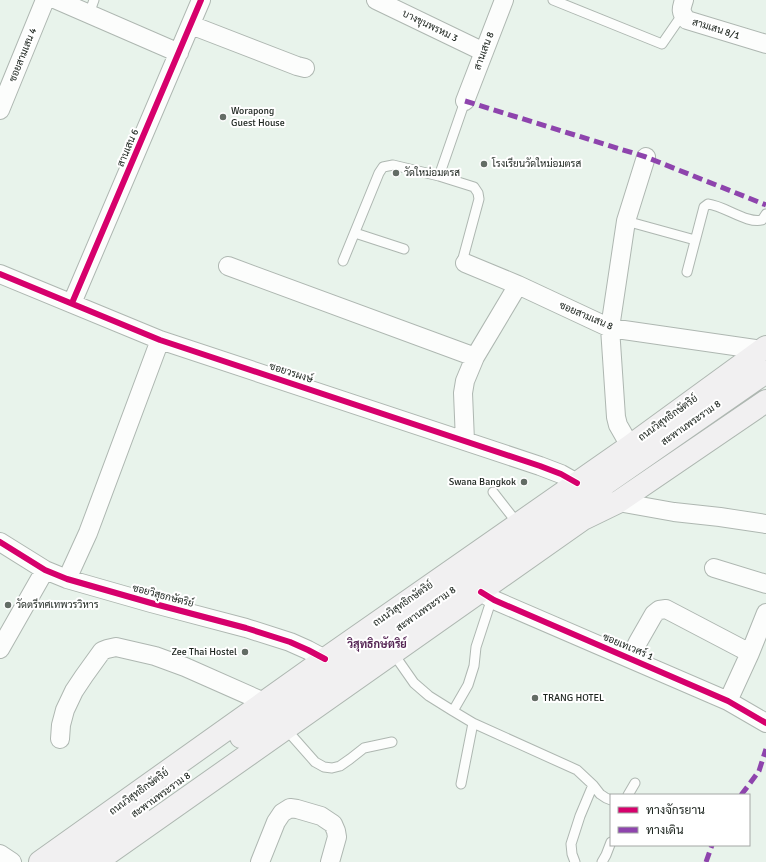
<svg xmlns="http://www.w3.org/2000/svg" width="766" height="862" font-family="Signika,Sarabun,sans-serif">
	<style>
		.lines { fill: none; stroke-linecap: round; stroke-linejoin: round }
		.lane-casing { stroke: #aeb7b1; stroke-width: 11 }
		.street-casing { stroke: #aeb7b1; stroke-width: 20 }
		.secondary-casing { stroke: #aeb7b1; stroke-width: 24 }
		.lane { stroke: #fcfdfc; stroke-width: 9 }
		.street { stroke: #fcfdfc; stroke-width: 18 }
		.secondary { stroke: #f1f0f1; stroke-width: 22 }
		.quiet { stroke: #8e44ad; stroke-width: 5; stroke-dasharray: 10 5; stroke-linecap: butt }
		.cycleway-casing { stroke: #fff; stroke-width: 8 }
		.cycleway { stroke: #d6006c; stroke-width: 6 }
		.poi-dot { fill: #636c65; stroke: #fff; stroke-width: 1.5 }
		.labels { text-anchor: middle; dominant-baseline: central; stroke-width: 4; stroke-linejoin: round; paint-order: stroke }
		.street-label { font-size: 10px; fill: #1b231d; stroke: #fff }
		.poi-label { font-size: 10px; fill: #1b231d; stroke: #fff; text-anchor: start }
		.neighbourhood-label { font-size: 11px; font-weight: bold; fill: #532252; stroke: #fff }
	</style>
	<rect width="100%" height="100%" fill="#e8f3eb"/>
	<g class="lines">
		<defs>
			<path id="lane" d="M553,0L662,44L682,15
				M89,14L94,0
				M465,101L439,176L474,187L478,193L479,199L462,262L465,263
				M626,221L695,240
				M355,233L404,249
				M343,261L379,173L383,167L393,165L439,176
				M687,272L704,207L708,204C725,206 747,224 762,220L766,214
				M493,492L518,524
				M393,653L414,683L429,696L453,711L468,685L474,666L476,647L492,598
				M453,711L473,723L461,784
				M473,723L577,770L593,785L600,794L606,798L611,800
				M285,728L315,762L324,767L332,768L340,766L350,759L364,748L392,742
				M628,795L635,783
				M575,862L572,854L571,844L580,816L593,785
				M602,862L606,855L611,842"/>
			<path id="street" d="M57,0L179,53
				M376,0L484,52
				M684,0C681,9 680,12 687,20L766,44
				M191,25L297,66L305,68
				M465,101L504,0
				M0,110L45,0
				M465,263L518,285L610,328L762,350
				M228,266L475,357
				M0,274L160,340L540,466L561,474L577,483
				M72,303L201,0
				M465,441L463,393L465,381L475,357L518,285
				M630,446L618,425L616,417L610,328L626,221L646,157
				M618,502L674,512L720,517L766,524
				M0,542L45,570L67,579L151,603L246,628L290,642L308,650L325,659
				M714,568L766,584
				M67,579L88,533L160,340
				M481,592L494,600L728,701L766,723
				M0,649L45,570
				M630,658L638,642L654,614L659,610L666,609L750,653
				M728,701L750,653L766,613
				M60,739L61,725L65,710L74,691L84,676L102,651L107,649L116,647L155,656L185,667L264,702
				M0,854L12,862
				M260,862L276,822L282,813L290,808L297,809L321,816L333,824L336,831L337,837L330,862"/>
			<path id="secondary" d="M241,737L766,372
				M40,862L325,659L630,446L766,347
				M68,862L138,811
				M96,862L583,519L618,502L766,401"/>
		</defs>
		<!-- lane casing -->
		<use href="#lane" class="lane-casing"/>
		<!-- street casing -->
		<use href="#street" class="street-casing"/>
		<!-- secondary casing -->
		<use href="#secondary" class="secondary-casing"/>
		<!-- lane -->
		<use href="#lane" class="lane"/>
		<!-- street -->
		<use href="#street" class="street"/>
		<!-- secondary -->
		<use href="#secondary" class="secondary"/>
		<!-- quiet -->
		<path class="quiet" d="M465,101L646,157L766,205
			M741,795L748,786L759,771L766,749
			M706,862L712,845"/>
		<defs>
			<path id="cycleway" d="M0,274L160,340L540,466L561,474L577,483
				M72,303L201,0
				M0,542L45,570L67,579L151,603L246,628L290,642L308,650L325,659
				M481,592L494,600L728,701L766,723"/>
		</defs>
		<!-- cycleway casing -->
		<use href="#cycleway" class="cycleway-casing"/>
		<!-- cycleway -->
		<use href="#cycleway" class="cycleway"/>
	</g>
	<!-- markers -->
	<g class="poi-dot">
		<circle cx="223" cy="117" r="4"/>
		<circle cx="484" cy="164" r="4"/>
		<circle cx="396" cy="173" r="4"/>
		<circle cx="524" cy="482" r="4"/>
		<circle cx="8" cy="605" r="4"/>
		<circle cx="245" cy="652" r="4"/>
		<circle cx="535" cy="698" r="4"/>
	</g>
	<g class="labels">
		<!-- street labels -->
		<g class="street-label">
			<text transform="translate(430 26) rotate(26)">บางขุนพรหม 3</text>
			<text transform="translate(716 29) rotate(17)">สามเสน 8/1</text>
			<text transform="translate(484 51) rotate(-69)">สานเสน 8</text>
			<text transform="translate(23 55) rotate(-68)">ซอยสามเสน 4</text>
			<text transform="translate(128 148) rotate(-67)">สานเสน 6</text>
			<text transform="translate(586 316) rotate(23)">ซอยสามเสน 8</text>
			<text transform="translate(291 373) rotate(18)">ซอยวรผงษ์</text>
			<text transform="translate(668 418) rotate(-36)">ถนนวิสุทธิกษัตริย์</text>
			<text transform="translate(691 423) rotate(-35)">สะพานพระราม 8</text>
			<text transform="translate(163 596) rotate(15)">ซอยวิสุธกษัตริย์</text>
			<text transform="translate(403 604) rotate(-35)">ถนนวิสุทธิกษัตริย์</text>
			<text transform="translate(426 609) rotate(-35)">สะพานพระราม 8</text>
			<text transform="translate(628 647) rotate(23)">ซอยเทเวศร์ 1</text>
			<text transform="translate(139 792) rotate(-36)">ถนนวิสุทธิกษัตริย์</text>
			<text transform="translate(161 795) rotate(-36)">สะพานพระราม 8</text>
		</g>
		<!-- poi labels -->
		<g class="poi-label">
			<text x="231" y="111">Worapong<tspan x="231" dy="12">Guest House</tspan></text>
			<text x="492" y="164">โรงเรียนวัดใหม่อมตรส</text>
			<text x="404" y="173">วัดใหม่อมตรส</text>
			<text x="516" y="482" text-anchor="end">Swana Bangkok</text>
			<text x="16" y="605">วัดตรีทศเทพวรวิหาร</text>
			<text x="237" y="652" text-anchor="end">Zee Thai Hostel</text>
			<text x="543" y="698">TRANG HOTEL</text>
		</g>
		<!-- neighbourhood labels -->
		<g class="neighbourhood-label">
			<text x="377" y="644">วิสุทธิกษัตริย์</text>
		</g>
	</g>
	<!-- legend -->
	<rect x="610" y="794" width="140" height="52" fill="#ffffff" stroke="#a4a7a5"/>
	<rect x="618" y="807" width="20" height="6" fill="#d6006c" stroke="#a4a7a5"/>
	<text x="646" y="814" font-size="12" fill="#1b231d">ทางจักรยาน</text>
	<rect x="618" y="827" width="20" height="6" fill="#8e44ad" stroke="#a4a7a5"/>
	<text x="646" y="834" font-size="12" fill="#1b231d">ทางเดิน</text>
</svg>
